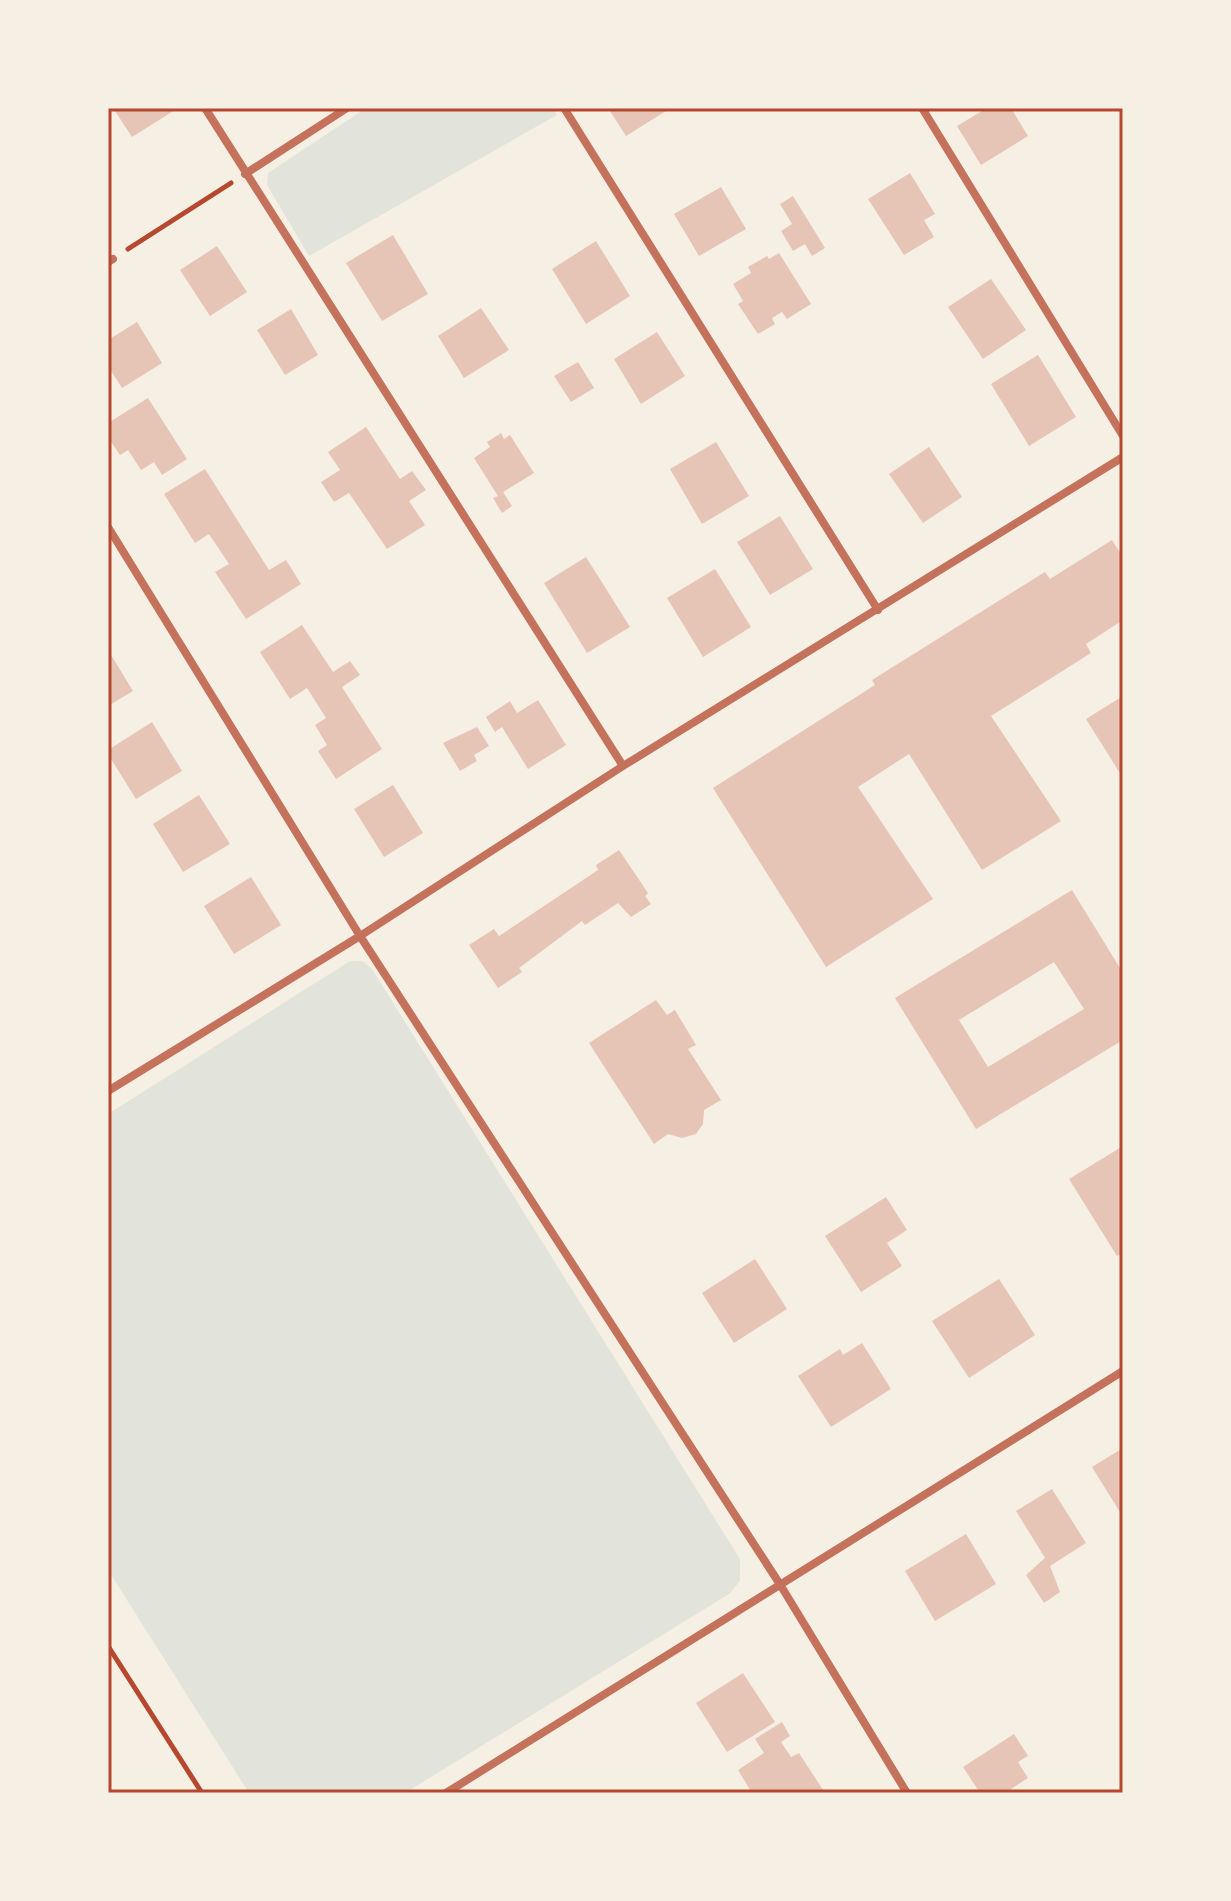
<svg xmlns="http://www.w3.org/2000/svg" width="1231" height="1901" font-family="'Roboto Condensed',sans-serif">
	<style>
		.green { fill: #e2e4dc }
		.building { fill: #e6c5b7; fill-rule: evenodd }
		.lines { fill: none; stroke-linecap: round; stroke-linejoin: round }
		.path { stroke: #b5482f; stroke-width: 5 }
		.minor { stroke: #c5725c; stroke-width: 8 }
		.neatline { fill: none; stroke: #b5482f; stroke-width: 3 }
	</style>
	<rect width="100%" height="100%" fill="#f6efe4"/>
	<!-- green -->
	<path class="green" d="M366,108H553L557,115L309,256L267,185L268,173Z
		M350,961H362L372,969L740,1559V1581L729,1594L405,1793H249L108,1570V1114Z"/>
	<!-- building -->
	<path class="building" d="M113,108H173L175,110L132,137Z
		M608,108H664L666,111L626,136Z
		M987,108H1011L1028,136L981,165L957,126Z
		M910,173L935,214L924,220L934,237L904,255L868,199Z
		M721,187L746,229L699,256L674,214Z
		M793,196L825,248L812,256L805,244L793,251L781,231L792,224L780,204Z
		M393,235L428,294L382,321L346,263Z
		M596,241L630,296L586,324L552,269Z
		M217,246L247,292L210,316L180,270Z
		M779,253L811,304L787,319L782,312L772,318L775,324L758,334L738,304L743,301L733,284L751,273L748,267L767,256L769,259Z
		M991,279L1026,330L983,359L948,307Z
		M481,308L509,350L464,378L438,336Z
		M291,309L318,355L285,375L257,330Z
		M137,322L162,363L122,388L108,366V340Z
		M657,332L685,376L641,404L614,359Z
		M1038,355L1076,417L1029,446L991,384Z
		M578,362L594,388L571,402L554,376Z
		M148,398L187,459L162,475L154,462L141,470L128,450L120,455L108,437V423Z
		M366,427L400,479L412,471L426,490L409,501L425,525L387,549L349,493L334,502L321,482L340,470L328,452Z
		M501,433L504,439L510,435L534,473L503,492L512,506L502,513L493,498L498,496L474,458L490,447L487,442Z
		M716,442L749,496L702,524L670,469Z
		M929,447L962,497L923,523L889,474Z
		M205,469L269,570L286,560L301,584L246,619L215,572L229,564L209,534L195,543L164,494Z
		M780,516L813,569L770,595L737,542Z
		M1112,540L1123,557V620L1086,644L1091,653L991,716L1061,821L982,870L909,754L858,787L933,899L826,967L713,788L875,685L872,680L1045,572L1050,579Z
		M586,557L630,627L587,653L544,583Z
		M715,569L751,627L703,657L667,598Z
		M302,625L333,672L350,661L360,675L342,687L382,749L336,779L318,751L327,745L315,725L326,718L307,688L290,699L260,652Z
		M108,650L133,691L108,706Z
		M1123,696V778L1086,719Z
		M538,700L566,745L528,769L502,727L495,732L486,717L510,701L517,713Z
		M152,722L182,771L136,799L108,754V750Z
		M477,727L489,746L474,755L477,761L460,771L443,743Z
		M393,785L423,833L384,857L354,809Z
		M199,795L230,844L183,872L153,824Z
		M619,850L648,893L645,896L651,904L631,917L618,903L585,925L582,921L519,968L522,972L498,988L469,945L494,929L499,936L598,870L596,865Z
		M251,877L281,925L234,954L204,906Z
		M1072,890L1123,973V1040L976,1129L895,998ZM1054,962L1084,1009L988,1067L959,1020Z
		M656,1000L667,1015L675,1010L696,1045L688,1049L721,1100L704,1110L703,1124L696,1134L682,1138L668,1134L654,1144L589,1043Z
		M1123,1146V1253L1117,1256L1069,1179Z
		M886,1197L907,1230L887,1243L902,1266L861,1292L825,1236Z
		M755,1259L787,1309L734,1343L702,1293Z
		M999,1279L1035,1335L969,1378L932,1321Z
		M862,1343L891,1389L831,1427L798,1376L840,1349L843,1355Z
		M1123,1448V1517L1092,1467Z
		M1052,1489L1086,1543L1050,1566L1060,1592L1044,1603L1026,1575L1045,1558L1016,1511Z
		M966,1534L996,1584L935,1621L905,1571Z
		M743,1673L775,1722L727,1752L696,1703Z
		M782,1722L790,1736L781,1742L791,1757L799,1753L825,1793H752L738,1770L764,1753L755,1739Z
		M1014,1734L1028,1756L1018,1762L1028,1778L1005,1793H980L963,1767Z"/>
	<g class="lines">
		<!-- path -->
		<path class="path" d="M128,249L231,183
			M108,1646L202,1793"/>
		<!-- minor -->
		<path class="minor" d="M205,108L623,766
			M564,108L878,610
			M922,108L1123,436
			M245,174L347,108
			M108,262L113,259
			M108,527L360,936L781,1586L907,1793
			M108,1091L360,936L623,766L1123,457
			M446,1793L1123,1371"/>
	</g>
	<!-- border -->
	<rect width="1231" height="1901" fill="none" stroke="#f6efe4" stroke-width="220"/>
	<rect x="110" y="110" width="1011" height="1681" class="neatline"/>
</svg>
